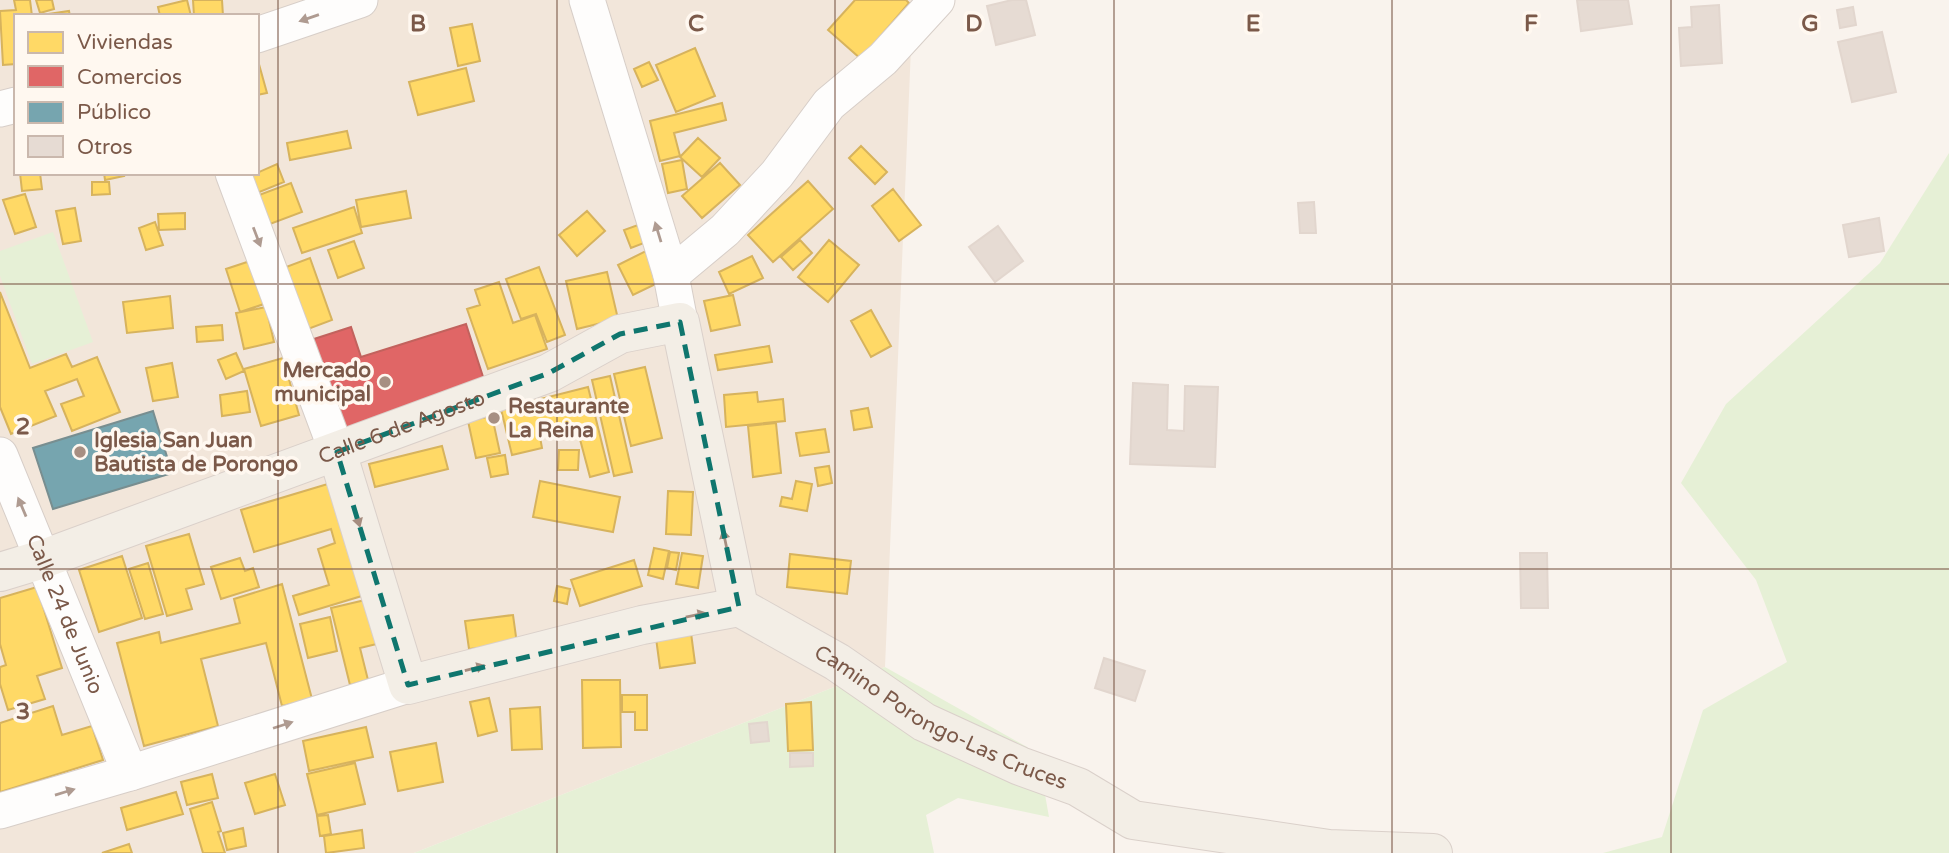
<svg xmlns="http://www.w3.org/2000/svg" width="1949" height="853" font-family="'Varela Round',sans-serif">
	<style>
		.residential { fill: #f2e6da; fill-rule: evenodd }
		.green { fill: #e6f0d6 }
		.homes { fill: #ffd966; stroke: #d7b35d; stroke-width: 2 }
		.shops { fill: #e06666; stroke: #c2625d; stroke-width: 2 }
		.public { fill: #76a5af; stroke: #788e90; stroke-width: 2 }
		.building { fill: #e6dbd3; stroke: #e2d6ce; stroke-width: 2 }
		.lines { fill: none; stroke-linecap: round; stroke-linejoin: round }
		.minor-casing { stroke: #d7cec8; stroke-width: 37 }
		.major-casing { stroke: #dad0ca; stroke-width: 40 }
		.minor { stroke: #fefdfc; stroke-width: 35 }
		.major { stroke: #f3eee6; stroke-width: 38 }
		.oneway { fill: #af9b91 }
		.oneway2 { fill: #a58d80 }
		.marked { fill: none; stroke: #0f766e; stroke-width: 5; stroke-dasharray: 14 9; stroke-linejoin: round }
		.grid { fill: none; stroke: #7b5949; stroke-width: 2; stroke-opacity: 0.55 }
		.poi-dot { fill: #a78f82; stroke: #fff8f0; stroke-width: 2.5 }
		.labels { text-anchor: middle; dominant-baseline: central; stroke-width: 7; stroke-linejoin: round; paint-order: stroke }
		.poi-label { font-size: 21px; font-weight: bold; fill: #7b5949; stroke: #fff8f0; text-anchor: start }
		.street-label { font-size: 21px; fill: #7b5949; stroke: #fff8f0 }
		.grid-label { font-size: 23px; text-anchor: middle; font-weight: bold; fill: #7b5949; stroke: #fff8f0; stroke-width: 7; stroke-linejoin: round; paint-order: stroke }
	</style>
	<rect width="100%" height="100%" fill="#f9f3ed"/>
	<!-- residential -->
	<path class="residential" d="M0,0H913L885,667L414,853H0ZM16,16H257V173H16Z"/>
	<!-- green -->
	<path class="green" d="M1949,153V853H1603L1662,837L1703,710L1787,662L1756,580L1681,483L1726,404L1880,263Z
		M53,232L93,342L32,364L0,276V251Z
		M885,667L1027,747L1044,789L1049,817L958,798L926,815L934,853H414Z"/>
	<!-- homes -->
	<path class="homes" d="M14,0H30L32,16H16V64L3,65L0,11L16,10Z
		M36,0H52L54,9L40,13Z
		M187,0L191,16H160L158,7Z
		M193,0H222L223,16H194Z
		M855,0H906L909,3L861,59L828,30Z
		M69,11L70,16H35Z
		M472,24L480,61L458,66L450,28Z
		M695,48L715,96L676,112L656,65Z
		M257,57L267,93L257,95Z
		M649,62L658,80L642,87L634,69Z
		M466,68L474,101L418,115L409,82Z
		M722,103L726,120L674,133L680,156L660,161L650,121Z
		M347,131L351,148L290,160L287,143Z
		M698,138L720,158L702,177L680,157Z
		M861,146L887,172L875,184L849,158Z
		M682,160L687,189L668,193L662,164Z
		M720,163L740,185L702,218L682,196Z
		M277,164L284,182L257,193L250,176Z
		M20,173H40L42,189L22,191Z
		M104,173H123L124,176L105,180Z
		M808,181L833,209L773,262L748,235Z
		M92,182H109L110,194L92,195Z
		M291,183L302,212L270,224L259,195Z
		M893,189L921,225L899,241L872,206Z
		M406,191L411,218L361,227L356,200Z
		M25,194L36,227L15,234L3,200Z
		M354,207L362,233L302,253L293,228Z
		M75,208L81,241L63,244L56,211Z
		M587,211L605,231L577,256L559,235Z
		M185,213V229L159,230L158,214Z
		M155,222L163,245L146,250L139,228Z
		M638,225L644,243L631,248L624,230Z
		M800,240L812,253L793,270L781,257Z
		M829,240L859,265L828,302L798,277Z
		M354,241L364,268L338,278L328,250Z
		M650,249L666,279L633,295L618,265Z
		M752,256L763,278L729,294L719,272Z
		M310,258L332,320L308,329L286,267Z
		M250,261L264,304L240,312L226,269Z
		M539,267L565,335L547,342L536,314L521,319L506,279Z
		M607,272L618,319L577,329L566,281Z
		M499,282L513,323L535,315L547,349L488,369L467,309L480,305L475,290Z
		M0,292L30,368L66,354L72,367L97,357L120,412L72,431L61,404L84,396L77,379L45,391L56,416L11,434L0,407Z
		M733,295L740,325L711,331L704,301Z
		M170,296L173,328L127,333L123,302Z
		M266,307L274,342L244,349L236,313Z
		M871,310L891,346L871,357L851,321Z
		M222,325L223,340L197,342L196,327Z
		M769,346L772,362L718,370L715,355Z
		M236,353L244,371L226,379L218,360Z
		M283,358L299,415L261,426L244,369Z
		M172,363L178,397L153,401L146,368Z
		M645,367L662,438L631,446L614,374Z
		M610,376L632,472L614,476L592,380Z
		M588,387L609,472L590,477L577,428L540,437L542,448L512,455L501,409Z
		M247,391L250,412L222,416L220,395Z
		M757,392L758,402L783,399L785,421L726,427L724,395Z
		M868,408L872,427L854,430L851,411Z
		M492,416L500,453L476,458L468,421Z
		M776,423L781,473L753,477L748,426Z
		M825,429L829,452L800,456L796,433Z
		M442,446L448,469L375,487L369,464Z
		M559,450H579L578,470H558Z
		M505,455L508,474L491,477L487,458Z
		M829,466L832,483L818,486L815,468Z
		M341,480L375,592L299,615L293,596L329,585L318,549L335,543L331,529L254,552L241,510Z
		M540,481L620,497L613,532L533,517Z
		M796,481L812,484L807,511L780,506L782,497L792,499Z
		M668,491L693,492L691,535L666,534Z
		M189,534L204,584L186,589L192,609L167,616L146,546Z
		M654,548L669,551L663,579L648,575Z
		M670,552L679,553L676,570L667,568Z
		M682,553L703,556L698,588L676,584Z
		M790,554L851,561L847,594L787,587Z
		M122,556L142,618L99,632L79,570Z
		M240,558L245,571L253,568L259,587L221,599L211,567Z
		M634,560L642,586L580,606L571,580Z
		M148,563L163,614L145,619L129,569Z
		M282,584L312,699L282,706L266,643L201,659L218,726L144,746L117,643L159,632L161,643L240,623L234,599Z
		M557,586L570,589L567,604L554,601Z
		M37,587L62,668L37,676L45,699L8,710L0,684V667L6,665L0,644V598Z
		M378,597L389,641L360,648L368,680L350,685L331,608Z
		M513,615L517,644L469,649L465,621Z
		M330,617L337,651L308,658L300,624Z
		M691,633L695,663L660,668L656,638Z
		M582,680H620L621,747L583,748Z
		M622,695H647V730H635V712H622Z
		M489,698L497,731L478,736L470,702Z
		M811,702L813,750L788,751L786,704Z
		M53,706L62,735L92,726L103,760L0,792V723Z
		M540,707L542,749L512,750L510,709Z
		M366,727L373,757L309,771L303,741Z
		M436,743L443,782L398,791L390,752Z
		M355,763L365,804L317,815L307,774Z
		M212,774L218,798L187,805L181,782Z
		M275,774L285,805L255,814L245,783Z
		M176,792L183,814L127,830L121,808Z
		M212,802L221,831L218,832L225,853H203L190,809Z
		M328,815L331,834L320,836L317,816Z
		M243,828L246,846L227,850L223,833Z
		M362,830L364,848L326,853L324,836Z
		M129,844L132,853H102Z"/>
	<!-- shops -->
	<path class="shops" d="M466,324L486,386L340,432L311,340L351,327L361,357Z"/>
	<!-- public -->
	<path class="public" d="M153,411L172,473L53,509L33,448Z"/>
	<!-- building -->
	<path class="building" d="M1012,0H1026L1035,35L996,45L987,6Z
		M1577,0H1628L1632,24L1581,31Z
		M1719,5L1722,63L1681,66L1679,28L1692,27L1691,7Z
		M1853,7L1856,25L1840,28L1837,10Z
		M1882,32L1896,92L1852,102L1838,42Z
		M1314,202L1316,233H1300L1298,203Z
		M1879,218L1884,251L1849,257L1843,225Z
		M998,226L1023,261L995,282L969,247Z
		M1133,383L1168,385L1167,430L1184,431L1185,386L1218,387L1215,467L1130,464Z
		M1520,553H1547L1548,608H1521Z
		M1104,658L1145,671L1135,701L1095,688Z
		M767,722L769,741L751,743L749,724Z
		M790,753H813V766L790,767Z"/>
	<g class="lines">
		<defs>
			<g id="minor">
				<path d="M587,0L671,275L680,322"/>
				<path d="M257,35L360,0"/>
				<path d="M0,109L16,105"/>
				<path d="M233,173L337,452"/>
				<path d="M671,275L725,230L777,174L829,104L883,59L937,0"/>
				<path id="s1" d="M0,455L130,773"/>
				<path d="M0,811L130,773L408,685"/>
			</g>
			<g id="major">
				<path d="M337,452L408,685L642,625L739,607"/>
				<path id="s2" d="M0,572L43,559L549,373L620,334L680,322L739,607L837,662L924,722L1020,766L1078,787L1133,820L1329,849L1433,853"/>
			</g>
		</defs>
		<!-- minor casing -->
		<use href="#minor" class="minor-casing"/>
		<!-- major casing -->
		<use href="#major" class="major-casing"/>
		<!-- minor -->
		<use href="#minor" class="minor"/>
		<!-- major -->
		<use href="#major" class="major"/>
	</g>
	<!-- one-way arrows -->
	<defs><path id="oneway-solid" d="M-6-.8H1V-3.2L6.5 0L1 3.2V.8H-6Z" transform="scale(1.75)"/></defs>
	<g class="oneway">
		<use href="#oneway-solid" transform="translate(309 18) rotate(161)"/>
		<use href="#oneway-solid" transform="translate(658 232) rotate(-107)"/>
		<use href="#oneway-solid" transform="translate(257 237) rotate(69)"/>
		<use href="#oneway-solid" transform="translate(22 507) rotate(-113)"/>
		<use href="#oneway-solid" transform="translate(283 725) rotate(-18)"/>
		<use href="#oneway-solid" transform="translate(65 792) rotate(-17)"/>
	</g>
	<g class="oneway2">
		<use href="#oneway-solid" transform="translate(357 517) rotate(73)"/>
		<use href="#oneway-solid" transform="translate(725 540) rotate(-102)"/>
		<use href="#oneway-solid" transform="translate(696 615) rotate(-11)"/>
		<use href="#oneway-solid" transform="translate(475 668) rotate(-14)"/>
	</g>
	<!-- marked area -->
	<path class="marked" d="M680,322L739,607L408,685L337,452L549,373L620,334Z"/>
	<!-- grid -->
	<path class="grid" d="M278,0V853M557,0V853M835,0V853M1114,0V853M1392,0V853M1671,0V853M0,284H1949M0,569H1949"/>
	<!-- markers -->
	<g class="poi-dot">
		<circle cx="385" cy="382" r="7"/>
		<circle cx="494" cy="418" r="7"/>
		<circle cx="80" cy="452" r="7"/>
	</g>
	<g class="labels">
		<!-- poi labels -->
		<g class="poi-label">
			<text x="371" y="370" text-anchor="end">Mercado<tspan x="371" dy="24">municipal</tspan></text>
			<text x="508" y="406">Restaurante<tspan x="508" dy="24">La Reina</tspan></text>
			<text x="94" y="440">Iglesia San Juan<tspan x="94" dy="24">Bautista de Porongo</tspan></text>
		</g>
		<!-- street labels -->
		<g class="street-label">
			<text stroke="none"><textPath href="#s2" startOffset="427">Calle 6 de Agosto</textPath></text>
			<text stroke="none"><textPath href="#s1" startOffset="172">Calle 24 de Junio</textPath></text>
			<text stroke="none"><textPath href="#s2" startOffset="1248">Camino Porongo-Las Cruces</textPath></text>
		</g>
	</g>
	<g class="grid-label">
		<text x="418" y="31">B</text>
		<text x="696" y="31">C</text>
		<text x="974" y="31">D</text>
		<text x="1253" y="31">E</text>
		<text x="1531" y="31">F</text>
		<text x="1810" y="31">G</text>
		<text x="23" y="434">2</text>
		<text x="23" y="719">3</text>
	</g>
	<!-- legend -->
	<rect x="14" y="14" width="245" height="161" fill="#fff8f0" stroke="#cab8ad" stroke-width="2"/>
	<rect x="28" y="32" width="35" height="21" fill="#ffd966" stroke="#cab8ad" stroke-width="2"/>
	<text x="77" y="49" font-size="21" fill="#7b5949">Viviendas</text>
	<rect x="28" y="66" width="35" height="21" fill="#e06666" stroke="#cab8ad" stroke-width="2"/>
	<text x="77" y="84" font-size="21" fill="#7b5949">Comercios</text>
	<rect x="28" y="102" width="35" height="21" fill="#76a5af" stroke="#cab8ad" stroke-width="2"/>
	<text x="77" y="119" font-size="21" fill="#7b5949">Público</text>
	<rect x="28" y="136" width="35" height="21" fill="#e6dbd3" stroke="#cab8ad" stroke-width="2"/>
	<text x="77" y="154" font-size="21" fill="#7b5949">Otros</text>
</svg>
